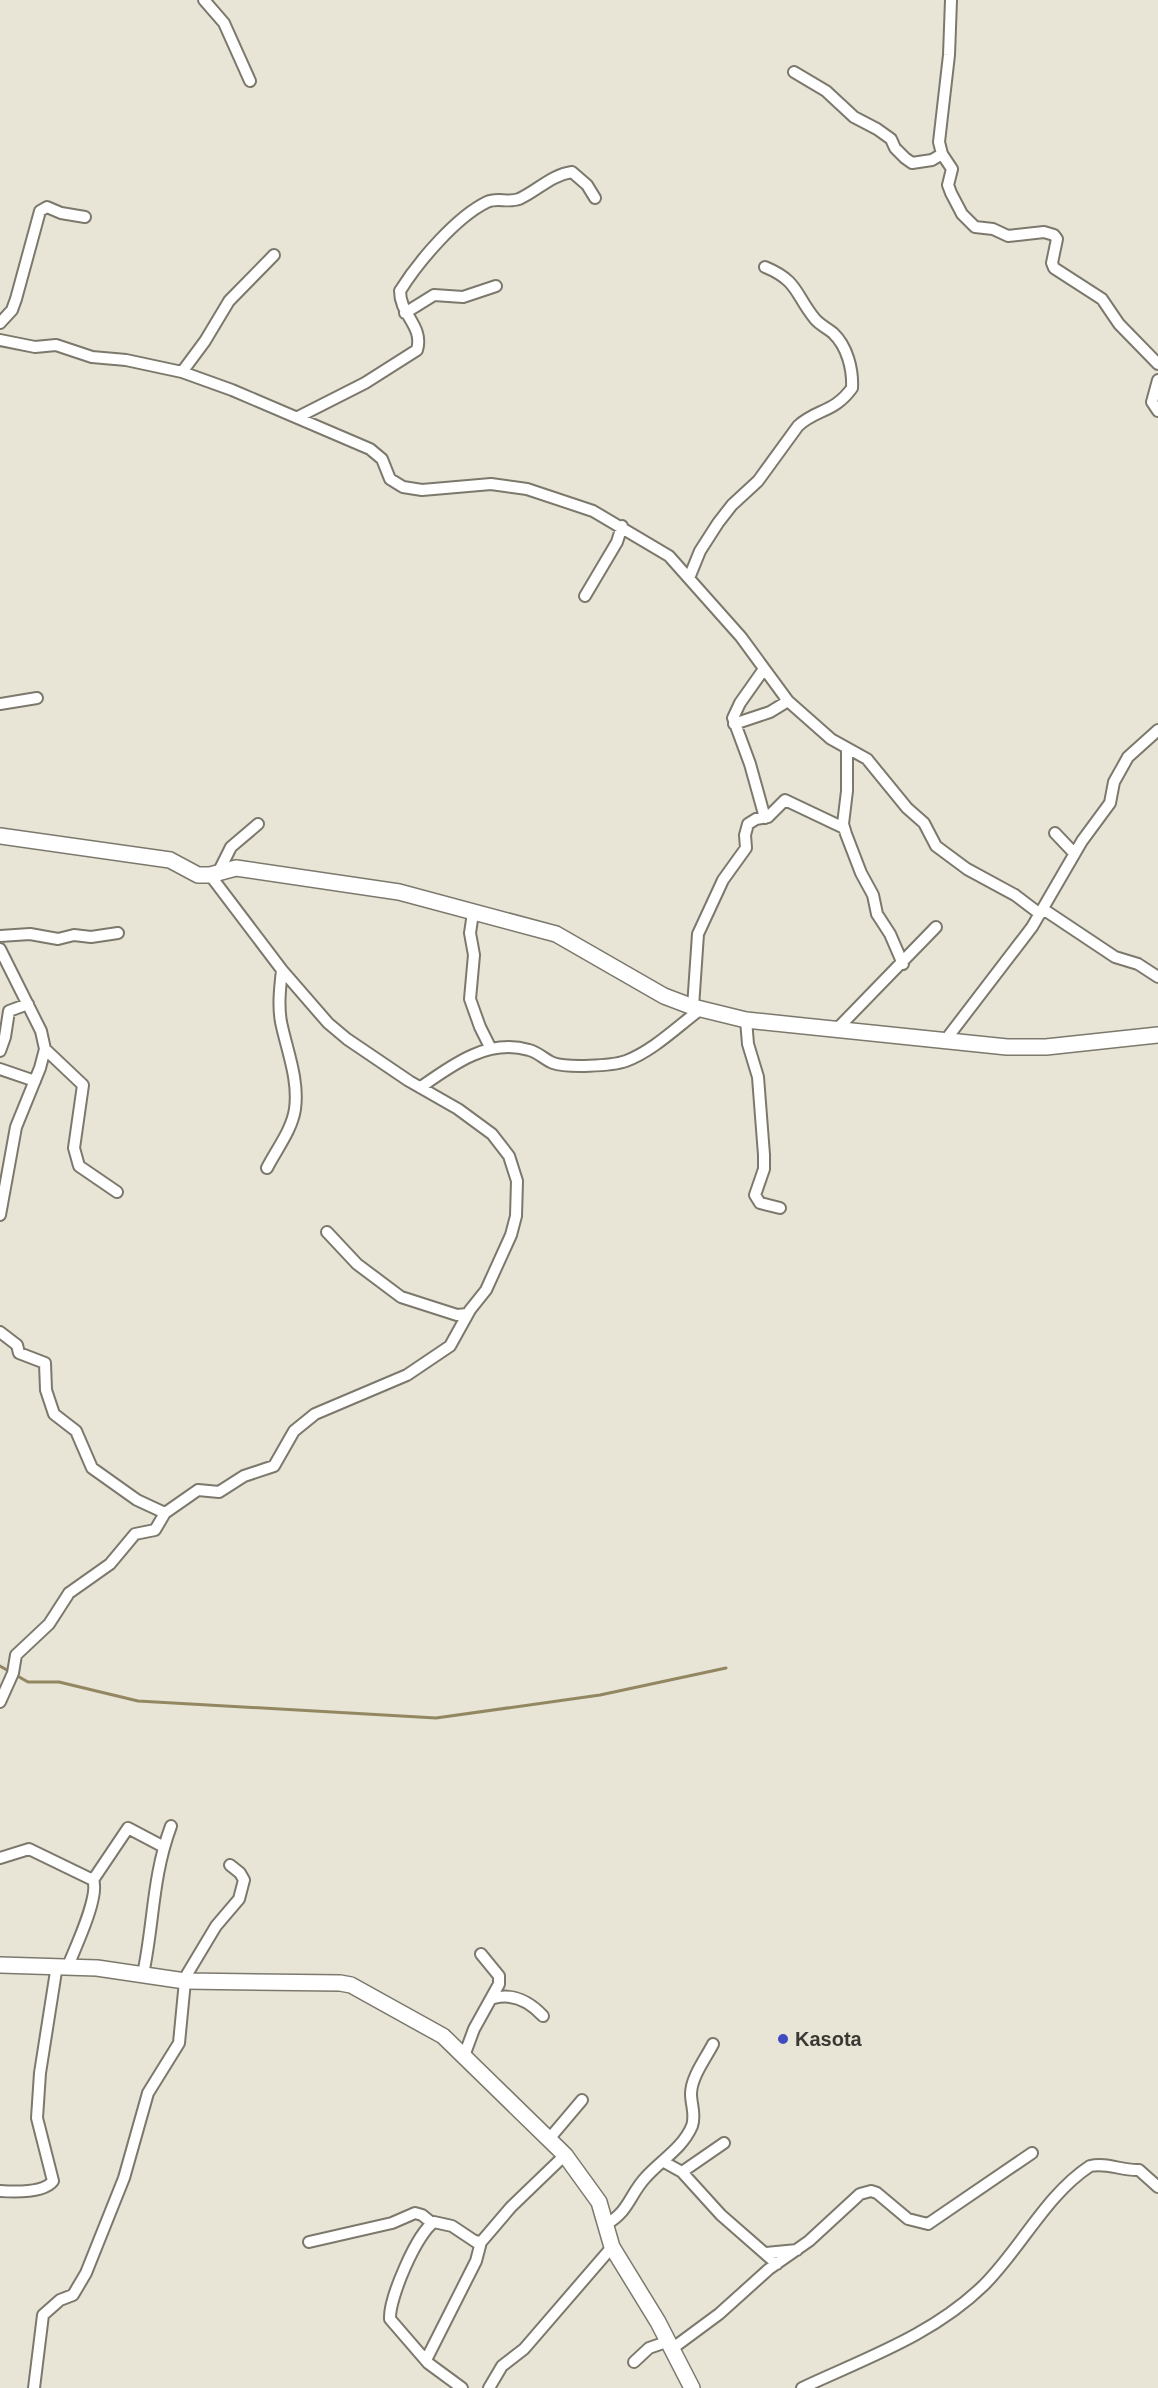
<svg xmlns="http://www.w3.org/2000/svg" width="1158" height="2388" font-family="Helvetica,sans-serif">
	<style>
		.lines { fill: none; stroke-linecap: round; stroke-linejoin: round }
		.stream { stroke: #928760; stroke-width: 3 }
		.street-casing { stroke: #7c786c; stroke-width: 14 }
		.secondary-casing { stroke: #7c786c; stroke-width: 18 }
		.street { stroke: #fff; stroke-width: 10 }
		.secondary { stroke: #fff; stroke-width: 15 }
		.poi-dot { fill: #414bc0; stroke: #e8e4d6; stroke-width: 2 }
		.labels { text-anchor: middle; dominant-baseline: central; stroke-width: 4.5; stroke-linejoin: round; paint-order: stroke }
		.poi-label { font-size: 20px; font-weight: bold; fill: #3a3833; stroke: #e8e4d6; text-anchor: start }
	</style>
	<rect width="100%" height="100%" fill="#e8e4d6"/>
	<g class="lines">
		<!-- stream -->
		<path class="stream" d="M0,1666L28,1682H59L138,1701L436,1718L600,1695L726,1668"/>
		<defs>
			<path id="street" d="M204,0L224,23L250,81
				M951,0L949,55L939,142L942,154L952,169L948,185L951,193L962,214L975,227L993,229L1008,236L1044,232L1054,235L1057,239L1052,263L1054,268L1102,299L1119,324L1158,364
				M794,72L826,91L854,117L877,129L891,139L895,148L905,158L912,163L932,160L942,154
				M405,313L434,295L463,297L496,286
				M0,323L12,310L16,299L40,211L47,207L61,213L85,217
				M0,340L35,347L56,345L92,357L126,360L182,372L232,390L370,449L382,459L390,479L403,487L422,490L491,484L527,489L593,511L669,556L741,637L788,701L831,739L867,759L907,808L924,823L936,846L967,869L1015,895L1040,914
				M182,372L205,341L229,301L274,255
				M1158,380L1152,402L1158,411
				M298,417L365,383L417,350C424,326 400,315 400,291C418,262 456,217 487,202C497,197 508,203 519,199C537,191 551,175 572,172L587,185L595,198
				M689,578L700,551L718,523L732,505L758,481L798,426C816,409 834,413 852,388C853,369 847,346 833,333C827,328 820,325 815,319C795,295 799,281 765,267
				M585,596L617,542L622,526
				M764,669L740,703L733,718L750,764L765,818
				M0,704L37,698
				M734,724L770,712L788,701
				M847,748V791L843,824L846,834L861,873L873,895L877,914L890,934L903,964
				M1055,833L1074,853
				M219,871L231,847L258,824
				M1043,909L1115,957L1138,964L1158,977
				M473,913L470,933L474,955L470,999L480,1027L491,1049
				M0,936L30,934L58,939L74,935L91,937L118,933
				M0,949L41,1031L45,1049L40,1068L16,1127L0,1215
				M693,1007L698,934L723,880L746,848L745,835L748,824L756,819L768,817L785,800L844,828
				M746,1020L748,1044L758,1077L764,1155V1169L755,1195L760,1203L780,1208
				M837,1029L936,927
				M944,1042L1032,927L1082,841L1110,803L1114,782L1128,757L1158,730
				M45,1049L83,1085L74,1148L79,1166L117,1192
				M0,1051L5,1037L9,1011L28,1004
				M0,1069L35,1081
				M421,1087C452,1065 488,1038 529,1050C538,1052 545,1060 553,1063C567,1068 612,1066 626,1061C653,1051 678,1026 701,1009
				M267,1168C276,1150 292,1130 295,1109C299,1079 287,1051 281,1022C278,1005 280,988 282,970
				M327,1232L357,1264L401,1297L457,1315L467,1314
				M0,1332L17,1345L19,1353L45,1363L46,1390L54,1414L76,1431L92,1468L137,1500L165,1513
				M0,1702L13,1673L16,1655L49,1624L69,1593L110,1564L135,1534L155,1530L165,1513L198,1490L219,1492L244,1476L274,1466L294,1431L315,1414L407,1375L450,1346L470,1310L486,1290L511,1235L516,1216L517,1181L509,1156L492,1134L458,1109L409,1081L347,1039L328,1023L282,970L210,875
				M0,1858L29,1849L93,1880C100,1896 75,1948 68,1966
				M93,1880L128,1828L164,1847
				M143,1974C154,1923 152,1877 171,1826
				M183,1981L216,1926L239,1899L244,1880L240,1873L230,1865
				M494,1998C513,1993 530,2002 543,2016
				M464,2056L474,2029L499,1984V1976L481,1954
				M549,2139L582,2100
				M664,2162L682,2172L721,2215L777,2264
				M682,2172L724,2143
				M0,2191C15,2192 44,2193 53,2181L37,2118L40,2073L57,1965
				M605,2225C630,2211 629,2195 646,2177C661,2160 682,2149 692,2126C696,2114 691,2105 691,2094C691,2077 706,2058 713,2044
				M309,2242L392,2223L415,2213L422,2215L432,2223
				M766,2253L797,2250
				M673,2348L719,2314L769,2269L809,2241L860,2194L871,2191L877,2193L908,2219L928,2224L1032,2153
				M426,2360L476,2261L481,2242
				M634,2362L649,2348L669,2341
				M34,2388L43,2315L60,2300L73,2295L86,2273L124,2178L148,2093L179,2043L185,1981
				M462,2388L428,2363L390,2319C389,2298 417,2233 434,2222L452,2226L476,2242L482,2241L511,2207L565,2155
				M489,2388L502,2366L524,2349L612,2247
				M802,2388C866,2358 933,2335 984,2285C1021,2248 1046,2195 1090,2166C1107,2162 1122,2171 1139,2170L1158,2187"/>
			<path id="secondary" d="M0,836L170,860L198,875H210L236,868L399,892L556,934L664,996L693,1007L746,1020L1007,1047H1046L1158,1035
				M0,1965L97,1968L185,1981L340,1983L351,1985L443,2036L565,2155L599,2202L612,2247L658,2322L692,2388"/>
		</defs>
		<!-- street casing -->
		<use href="#street" class="street-casing"/>
		<!-- secondary casing -->
		<use href="#secondary" class="secondary-casing"/>
		<!-- street -->
		<use href="#street" class="street"/>
		<!-- secondary -->
		<use href="#secondary" class="secondary"/>
	</g>
	<!-- markers -->
	<circle class="poi-dot" cx="783" cy="2039" r="6"/>
	<g class="labels">
		<!-- poi labels -->
		<g class="poi-label">
			<text x="795" y="2039">Kasota</text>
		</g>
	</g>
</svg>
